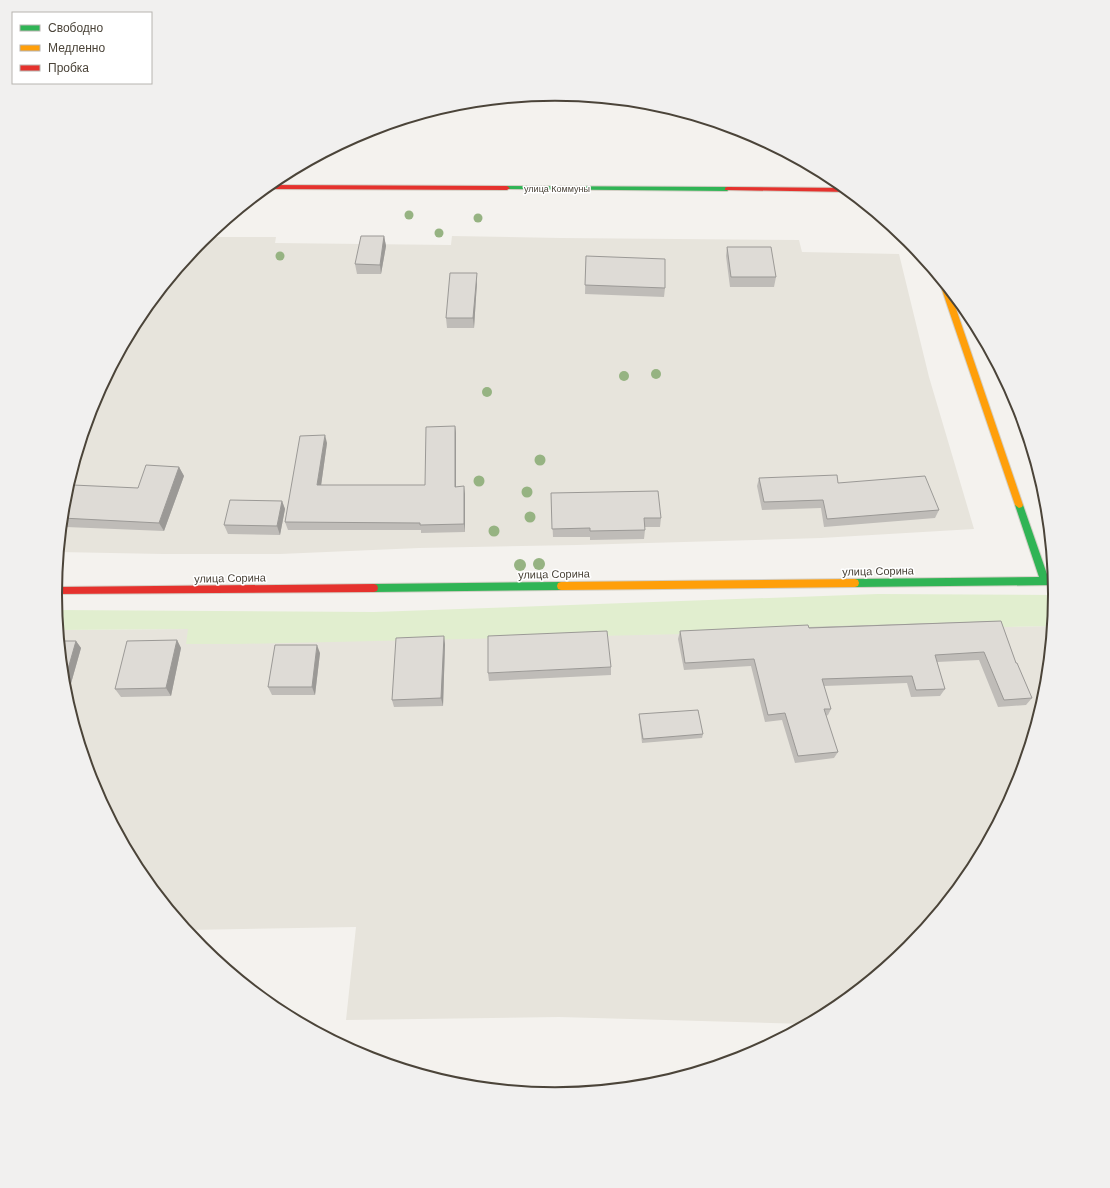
<svg xmlns="http://www.w3.org/2000/svg" width="1110" height="1188" font-family="Arial,sans-serif">
	<style>
		.residential { fill: #e7e4dc }
		.green { fill: #e1eecf }
		.lines { fill: none; stroke-linecap: round; stroke-linejoin: round }
		.fast-casing { stroke: #d3cfc5; stroke-width: 2 }
		.slow-casing { stroke: #d3cfc5; stroke-width: 2 }
		.jam-casing { stroke: #d3cfc5; stroke-width: 2 }
		.fast { fill: #30b455; fill-rule: evenodd }
		.slow { fill: #ff9f0a; fill-rule: evenodd }
		.jam { fill: #e5322d; fill-rule: evenodd }
		.tree { fill: #96b382 }
		.wall { fill: #bfbcb8 }
		.shaded-wall { fill: #9b9996 }
		.building { fill: #dedbd6; stroke: #9b9996 }
		.labels { text-anchor: middle; dominant-baseline: central; stroke-width: 3; stroke-linejoin: round; paint-order: stroke }
		.far-street-label { font-size: 9px; fill: #4b4439; stroke: #fff }
		.street-label { font-size: 11px; fill: #4b4439; stroke: #fff }
		.rim { fill: none; stroke: #4b4439; stroke-width: 2 }
	</style>
	<rect width="100%" height="100%" fill="#f4f2ee"/>
	<!-- residential -->
	<path class="residential" d="M452,236L561,238L799,240L802,252L899,254L929,377L974,529L821,538L577,545L419,548L280,554H163L59,552L65,496L93,402L139,316L206,237H276L275,243L451,245Z
		M1052,626L1045,692L1017,786L971,872L908,948L833,1010L806,1024L559,1017L346,1020L356,927L187,930L139,872L93,785L65,691L59,630L189,629L187,644Z"/>
	<!-- green -->
	<path class="green" d="M878,594L1055,595L1052,626L238,644H186L188,629L59,630L57,610L374,612Z"/>
	<g class="lines">
		<defs>
			<path id="fast" d="M507,186L727,187L730,189L727,191L505,189V187Z
				M1019,502L1023,505L1048,577H1053L1054,585L855,587L852,586L851,583L852,580L855,579L1039,577L1015,505Z
				M561,582L564,583L565,586L564,589L561,590L374,592L371,591L370,588L371,585L374,584Z"/>
			<path id="slow" d="M943,282L950,291L1023,505L1022,507L1019,508L1015,505L940,284Z
				M855,579L858,580L859,583L858,586L855,587L561,590L558,589L557,586L558,583L561,582Z"/>
			<path id="jam" d="M269,185L507,186L510,188L507,190L265,189Z
				M727,187L845,188L849,192L725,190V188Z
				M374,584L377,585L378,588L377,591L374,592L55,594L56,587Z"/>
		</defs>
		<!-- fast casing -->
		<use href="#fast" class="fast-casing"/>
		<!-- slow casing -->
		<use href="#slow" class="slow-casing"/>
		<!-- jam casing -->
		<use href="#jam" class="jam-casing"/>
		<!-- fast -->
		<use href="#fast" class="fast"/>
		<!-- slow -->
		<use href="#slow" class="slow"/>
		<!-- jam -->
		<use href="#jam" class="jam"/>
	</g>
	<!-- trees -->
	<g class="tree">
		<circle cx="409" cy="215" r="4.5"/>
		<circle cx="478" cy="218" r="4.5"/>
		<circle cx="439" cy="233" r="4.5"/>
		<circle cx="280" cy="256" r="4.5"/>
		<circle cx="656" cy="374" r="5"/>
		<circle cx="624" cy="376" r="5"/>
		<circle cx="487" cy="392" r="5"/>
		<circle cx="540" cy="460" r="5.5"/>
		<circle cx="479" cy="481" r="5.5"/>
		<circle cx="527" cy="492" r="5.5"/>
		<circle cx="530" cy="517" r="5.5"/>
		<circle cx="494" cy="531" r="5.5"/>
		<circle cx="539" cy="564" r="6"/>
		<circle cx="520" cy="565" r="6"/>
	</g>
	<!-- wall -->
	<path class="wall" d="M384,236L386,246L381,274H357L355,264Z
		M727,247L776,277L774,287H730L726,256Z
		M586,256L665,288L664,297L585,294Z
		M477,282L474,328H447L446,318Z
		M455,426L456,433V487L465,494V532L421,533V530H288L285,522L327,443L321,485H425Z
		M179,467L184,476L164,531L66,527L62,522L63,509L138,488Z
		M759,478L838,483L939,510L935,518L824,527L821,508L762,510L757,486Z
		M551,493L661,518L660,527H645V530L644,539L590,540V537H553Z
		M282,501L285,509L280,535L228,534L224,525Z
		M1001,621L1016,663L1032,698L1026,705L998,707L979,660L937,662L945,689L940,696L911,697L907,683L824,686L831,709L828,715L826,716L838,752L834,758L795,763L782,720L765,722L751,666L684,670L678,639L680,631Z
		M177,640L181,648L171,696L121,697L115,689Z
		M60,641H76L81,648L68,694H65V691Z
		M445,644L443,706L394,707L392,700Z
		M320,653L315,695H272L268,687Z
		M611,667V675L489,681L488,673Z
		M639,714L703,734L702,738L642,743L639,718Z
		M1026,744H1030L1026,755L1023,748Z"/>
	<!-- shaded-wall -->
	<path class="shaded-wall" d="M384,236L386,246L381,274L380,265Z
		M477,273V282L474,328L473,318Z
		M455,426L456,433V494L455,487Z
		M325,435L327,443L320,493L317,485Z
		M179,467L184,476L164,531L159,523Z
		M464,486L465,494V532L464,524Z
		M282,501L285,509L280,535L277,526Z
		M444,636L445,644L443,706L441,698Z
		M177,640L181,648L171,696L166,688Z
		M76,641L81,648L68,694L64,690V683Z
		M317,645L320,653L315,695L312,687Z"/>
	<!-- building -->
	<path class="building" d="M361,236H384L380,265L355,264Z
		M727,247H771L776,277H731Z
		M586,256L665,259V288L585,285Z
		M450,273H477L473,318H446Z
		M455,426V487L464,486V524L420,525V523L285,522L300,436L325,435L317,485H425L426,427Z
		M146,465L179,467L159,523L62,518L63,509L73,485L138,488Z
		M837,475L838,483L925,476L939,510L827,519L823,500L764,502L759,478Z
		M658,491L661,518H644L645,530L590,531V528L552,529L551,493Z
		M230,500L282,501L277,526L224,525Z
		M1001,621L1016,663H1017L1032,698L1004,700L984,652L935,655L945,689L916,690L912,676L822,679L831,709H824L838,752L798,756L785,713L768,715L754,659L685,663L680,631L808,625L809,628Z
		M607,631L611,667L488,673V636Z
		M444,636L441,698L392,700L396,638Z
		M177,640L166,688L115,689L127,641Z
		M60,641H76L64,683Z
		M275,645H317L312,687H268Z
		M698,710L703,734L643,739L639,714Z
		M1026,744H1030L1028,748Z"/>
	<g class="labels">
		<!-- far-street labels -->
		<g class="far-street-label">
			<text x="557" y="189">улица Коммуны</text>
		</g>
		<!-- street labels -->
		<g class="street-label">
			<text transform="translate(878 571) rotate(-1)">улица Сорина</text>
			<text transform="translate(554 574) rotate(-1)">улица Сорина</text>
			<text transform="translate(230 578) rotate(-1)">улица Сорина</text>
		</g>
	</g>
	<!-- crop -->
	<path d="M0 0H1110V1188H0ZM62 594a493 493 0 1 1 986 0a493 493 0 1 1-986 0Z" fill="#f1f0ef" fill-rule="evenodd"/>
	<path class="rim" d="M62 594a493 493 0 1 1 986 0a493 493 0 1 1-986 0Z"/>
	<!-- legend -->
	<rect x="12" y="12" width="140" height="72" fill="#ffffff" stroke="#b7b4b0"/>
	<rect x="20" y="25" width="20" height="6" fill="#30b455" stroke="#b7b4b0"/>
	<text x="48" y="32" font-size="12" fill="#4b4439">Свободно</text>
	<rect x="20" y="45" width="20" height="6" fill="#ff9f0a" stroke="#b7b4b0"/>
	<text x="48" y="52" font-size="12" fill="#4b4439">Медленно</text>
	<rect x="20" y="65" width="20" height="6" fill="#e5322d" stroke="#b7b4b0"/>
	<text x="48" y="72" font-size="12" fill="#4b4439">Пробка</text>
</svg>
